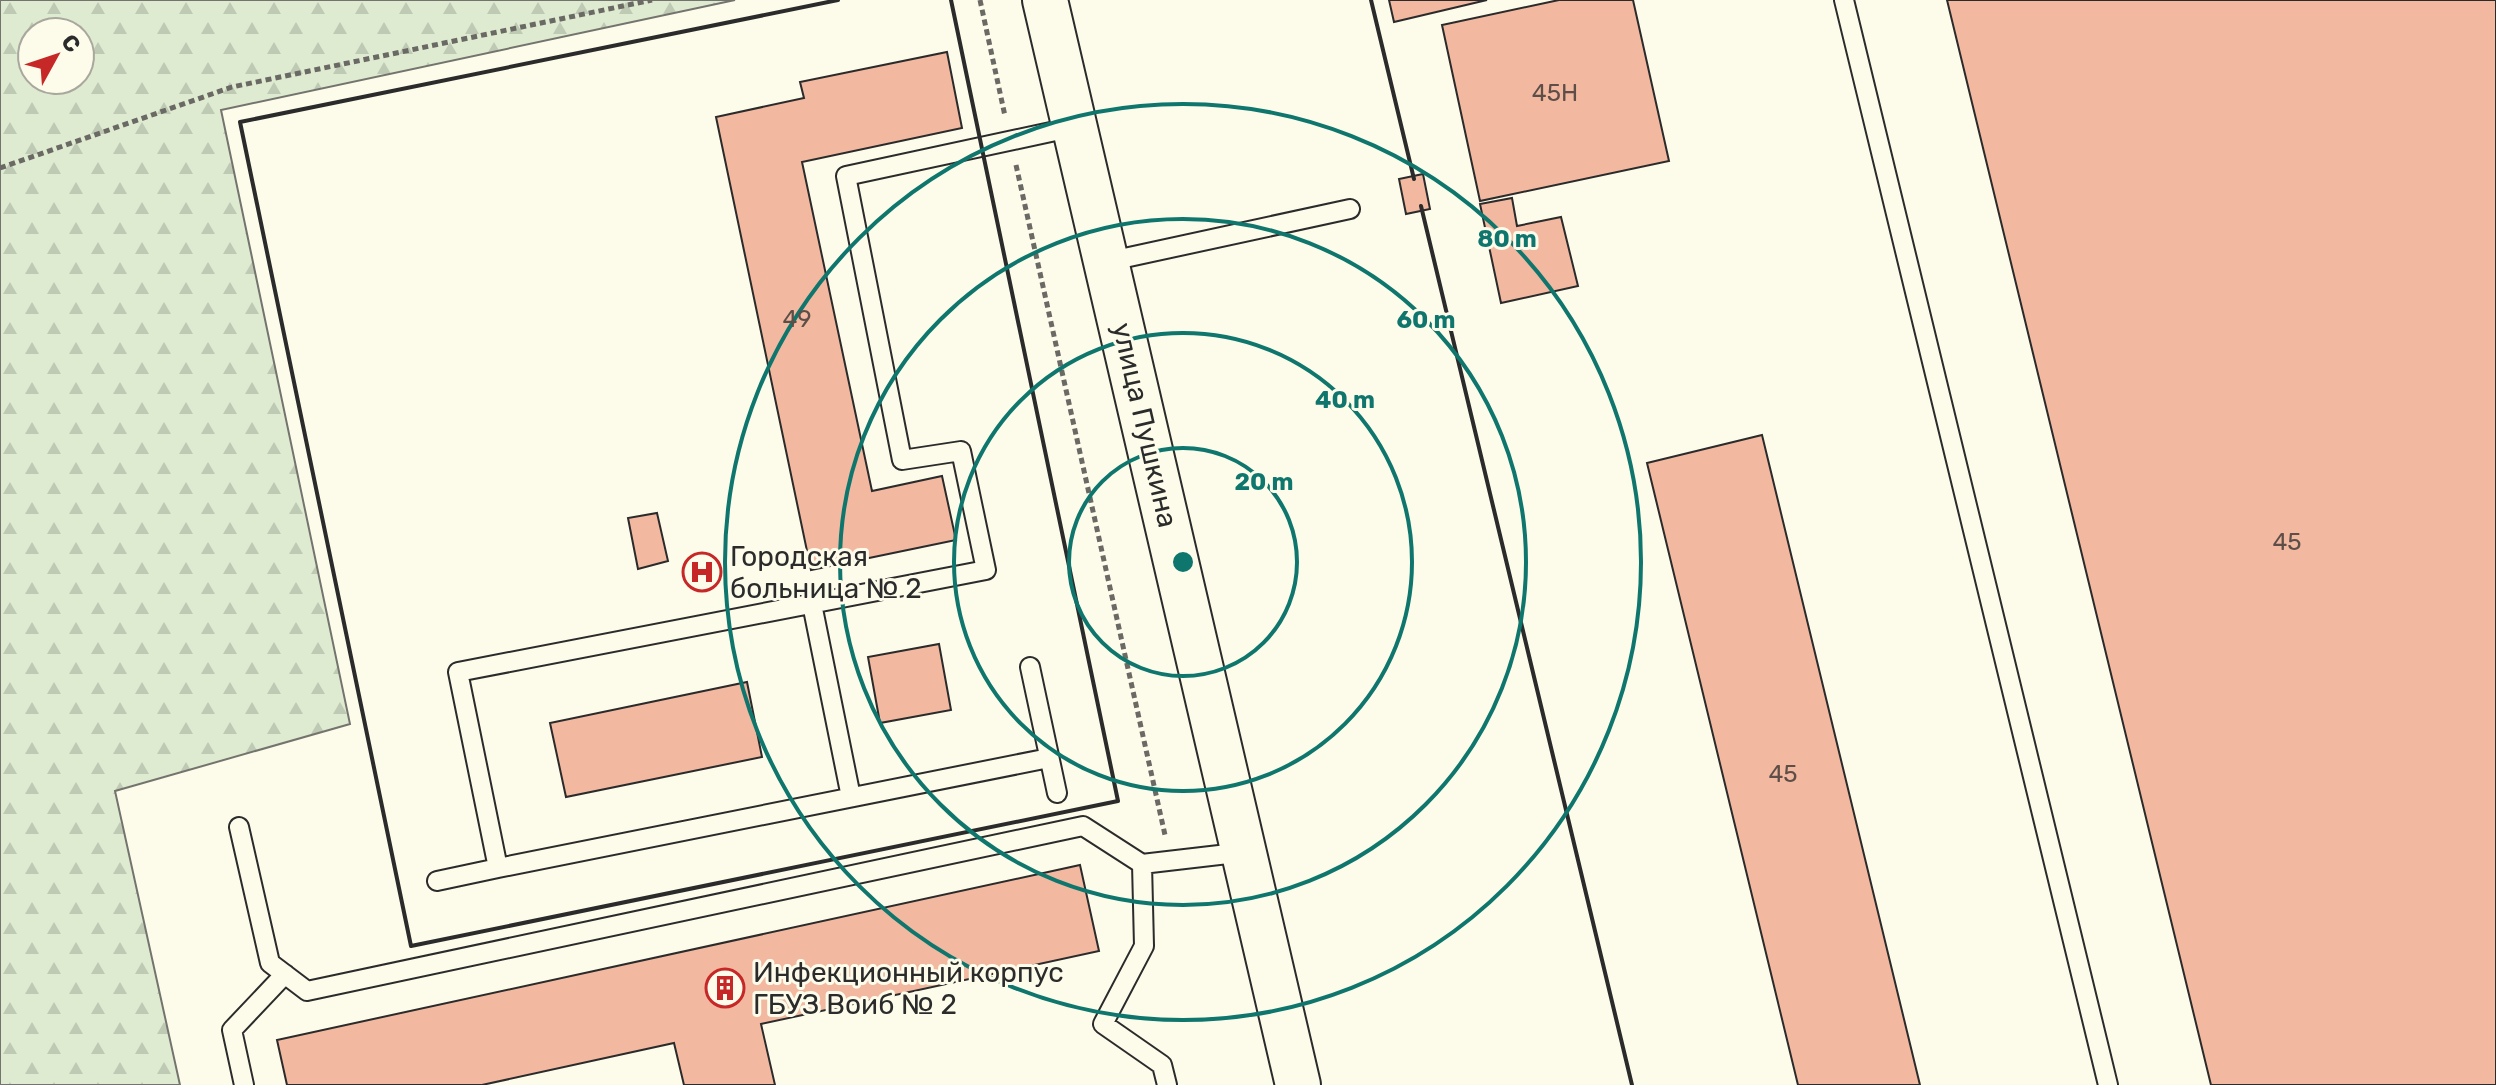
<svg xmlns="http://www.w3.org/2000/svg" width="2496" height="1085" font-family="Rubik,sans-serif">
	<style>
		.forest { fill: url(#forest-firs); stroke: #74746e; stroke-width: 2; fill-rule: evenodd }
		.building { fill: #f2b8a0; stroke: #2b2b2b; stroke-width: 2 }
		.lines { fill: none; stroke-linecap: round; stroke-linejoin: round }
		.service-casing { stroke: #2b2b2b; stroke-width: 22 }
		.secondary-casing { stroke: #2b2b2b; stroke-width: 48 }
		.path { stroke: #6a6964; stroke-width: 5; stroke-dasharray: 6 4; stroke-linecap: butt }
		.service { stroke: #fdfbea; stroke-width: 18 }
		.secondary { stroke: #fdfbea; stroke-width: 44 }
		.wall { stroke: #2b2b2b; stroke-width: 4 }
		.ring { fill: none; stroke: #0f766e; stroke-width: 4 }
		.labels { text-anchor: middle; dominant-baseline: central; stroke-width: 6; stroke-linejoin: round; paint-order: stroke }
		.number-label { font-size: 24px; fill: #5d4e48 }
		.street-label { font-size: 28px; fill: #2b2b2b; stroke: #fdfbea }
		.poi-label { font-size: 28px; fill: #2b2b2b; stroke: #fdfbea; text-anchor: start }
		.centre { fill: #0f766e; stroke: #fdfbea; stroke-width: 4 }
		.ring-label { font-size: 24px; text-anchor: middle; font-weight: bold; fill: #0f766e; stroke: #fdfbea; stroke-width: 6; stroke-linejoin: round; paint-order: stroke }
	</style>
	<defs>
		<pattern id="forest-firs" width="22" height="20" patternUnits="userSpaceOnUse" patternTransform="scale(2)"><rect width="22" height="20" fill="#deebd1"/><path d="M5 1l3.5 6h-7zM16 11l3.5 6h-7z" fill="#bfcab4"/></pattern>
	</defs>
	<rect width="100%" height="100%" fill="#fdfbea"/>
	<!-- forest -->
	<path class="forest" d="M0,0H735L221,110L350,724L115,791L180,1085H0ZM32,32H80V80H32Z"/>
	<!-- building -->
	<path class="building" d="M1389,0H1487L1394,22Z
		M1559,0H1633L1669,161L1480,201L1442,25Z
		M1947,0H2496V1085H2211Z
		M947,52L962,128L802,162L872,491L942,476L956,540L811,570L716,117L804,98L800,82Z
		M1423,174L1430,209L1406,214L1399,179Z
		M1512,198L1517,226L1561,217L1578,286L1501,303L1480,204Z
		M1762,435L1920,1085H1798L1647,463Z
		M657,513L668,561L638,569L628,518Z
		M939,644L951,710L880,723L868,657Z
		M747,682L762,757L566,797L550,723Z
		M1080,865L1099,951L761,1024L775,1085H684L674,1043L482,1085H287L277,1040Z"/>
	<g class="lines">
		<defs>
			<path id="service" d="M1844,0L2108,1085
				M1106,262L1350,209
				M812,604L851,797
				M1030,667L1057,793
				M1049,758L498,868L458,672L986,570L961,451L902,460L846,176L1074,127
				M239,827L270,963L307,991L1083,826L1142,864L1245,852
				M1142,864L1144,946L1103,1024L1162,1065L1167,1085
				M437,881L498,868
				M244,1085L232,1030L285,974"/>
			<path id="secondary" d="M1045,0L1298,1085"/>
		</defs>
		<!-- service casing -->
		<use href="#service" class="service-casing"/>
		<!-- secondary casing -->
		<use href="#secondary" class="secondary-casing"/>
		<!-- path -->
		<path class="path" d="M980,0L1005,116
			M1016,165L1165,835
			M0,168L232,87L652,0"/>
		<!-- service -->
		<use href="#service" class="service"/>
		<!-- secondary -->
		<use href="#secondary" class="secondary"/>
		<!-- wall -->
		<path class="wall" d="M838,0L240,122L411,946L1118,801L951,0
			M1371,0L1414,179
			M1421,206L1632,1085"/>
	</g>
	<!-- distance rings -->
	<g class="ring">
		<circle cx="1183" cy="562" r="114"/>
		<circle cx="1183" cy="562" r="229"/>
		<circle cx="1183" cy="562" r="343"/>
		<circle cx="1183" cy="562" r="458"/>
	</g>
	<!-- icons -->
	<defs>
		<symbol id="hospital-ring" viewBox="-11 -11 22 22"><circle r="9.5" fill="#fdfbea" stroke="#c62828" stroke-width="1.5"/><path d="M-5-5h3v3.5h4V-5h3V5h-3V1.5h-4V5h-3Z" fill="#c62828"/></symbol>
		<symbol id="building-ring" viewBox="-11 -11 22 22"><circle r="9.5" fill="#fdfbea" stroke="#c62828" stroke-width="1.5"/><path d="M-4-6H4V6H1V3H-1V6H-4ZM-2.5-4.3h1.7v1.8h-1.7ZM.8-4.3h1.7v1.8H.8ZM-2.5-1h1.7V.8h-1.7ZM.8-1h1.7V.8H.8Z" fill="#c62828"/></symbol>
	</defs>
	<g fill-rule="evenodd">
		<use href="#hospital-ring" x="680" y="550" width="44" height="44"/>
		<use href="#building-ring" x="703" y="966" width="44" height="44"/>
	</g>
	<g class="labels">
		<!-- number labels -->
		<g class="number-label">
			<text x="1555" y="93">45Н</text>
			<text x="797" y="319">49</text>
			<text x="2287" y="542">45</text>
			<text x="1783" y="774">45</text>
		</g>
		<!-- street labels -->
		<g class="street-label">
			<text transform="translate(1145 425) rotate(77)">улица Пушкина</text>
		</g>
		<!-- poi labels -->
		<g class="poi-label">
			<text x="730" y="556">Городская<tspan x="730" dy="32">больница № 2</tspan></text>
			<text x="753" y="972">Инфекционный корпус<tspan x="753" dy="32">ГБУЗ Воиб № 2</tspan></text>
		</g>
	</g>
	<circle cx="1183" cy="562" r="12" class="centre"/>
	<g class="ring-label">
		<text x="1507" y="247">80 m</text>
		<text x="1426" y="328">60 m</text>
		<text x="1345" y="408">40 m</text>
		<text x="1264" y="490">20 m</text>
	</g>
	<!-- north arrow -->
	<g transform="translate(56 56) rotate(50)"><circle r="38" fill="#fdfbea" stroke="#a9a89e" stroke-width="2"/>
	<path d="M0-6L14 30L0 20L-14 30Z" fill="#c62828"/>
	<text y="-12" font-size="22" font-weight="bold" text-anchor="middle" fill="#2b2b2b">С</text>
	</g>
</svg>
